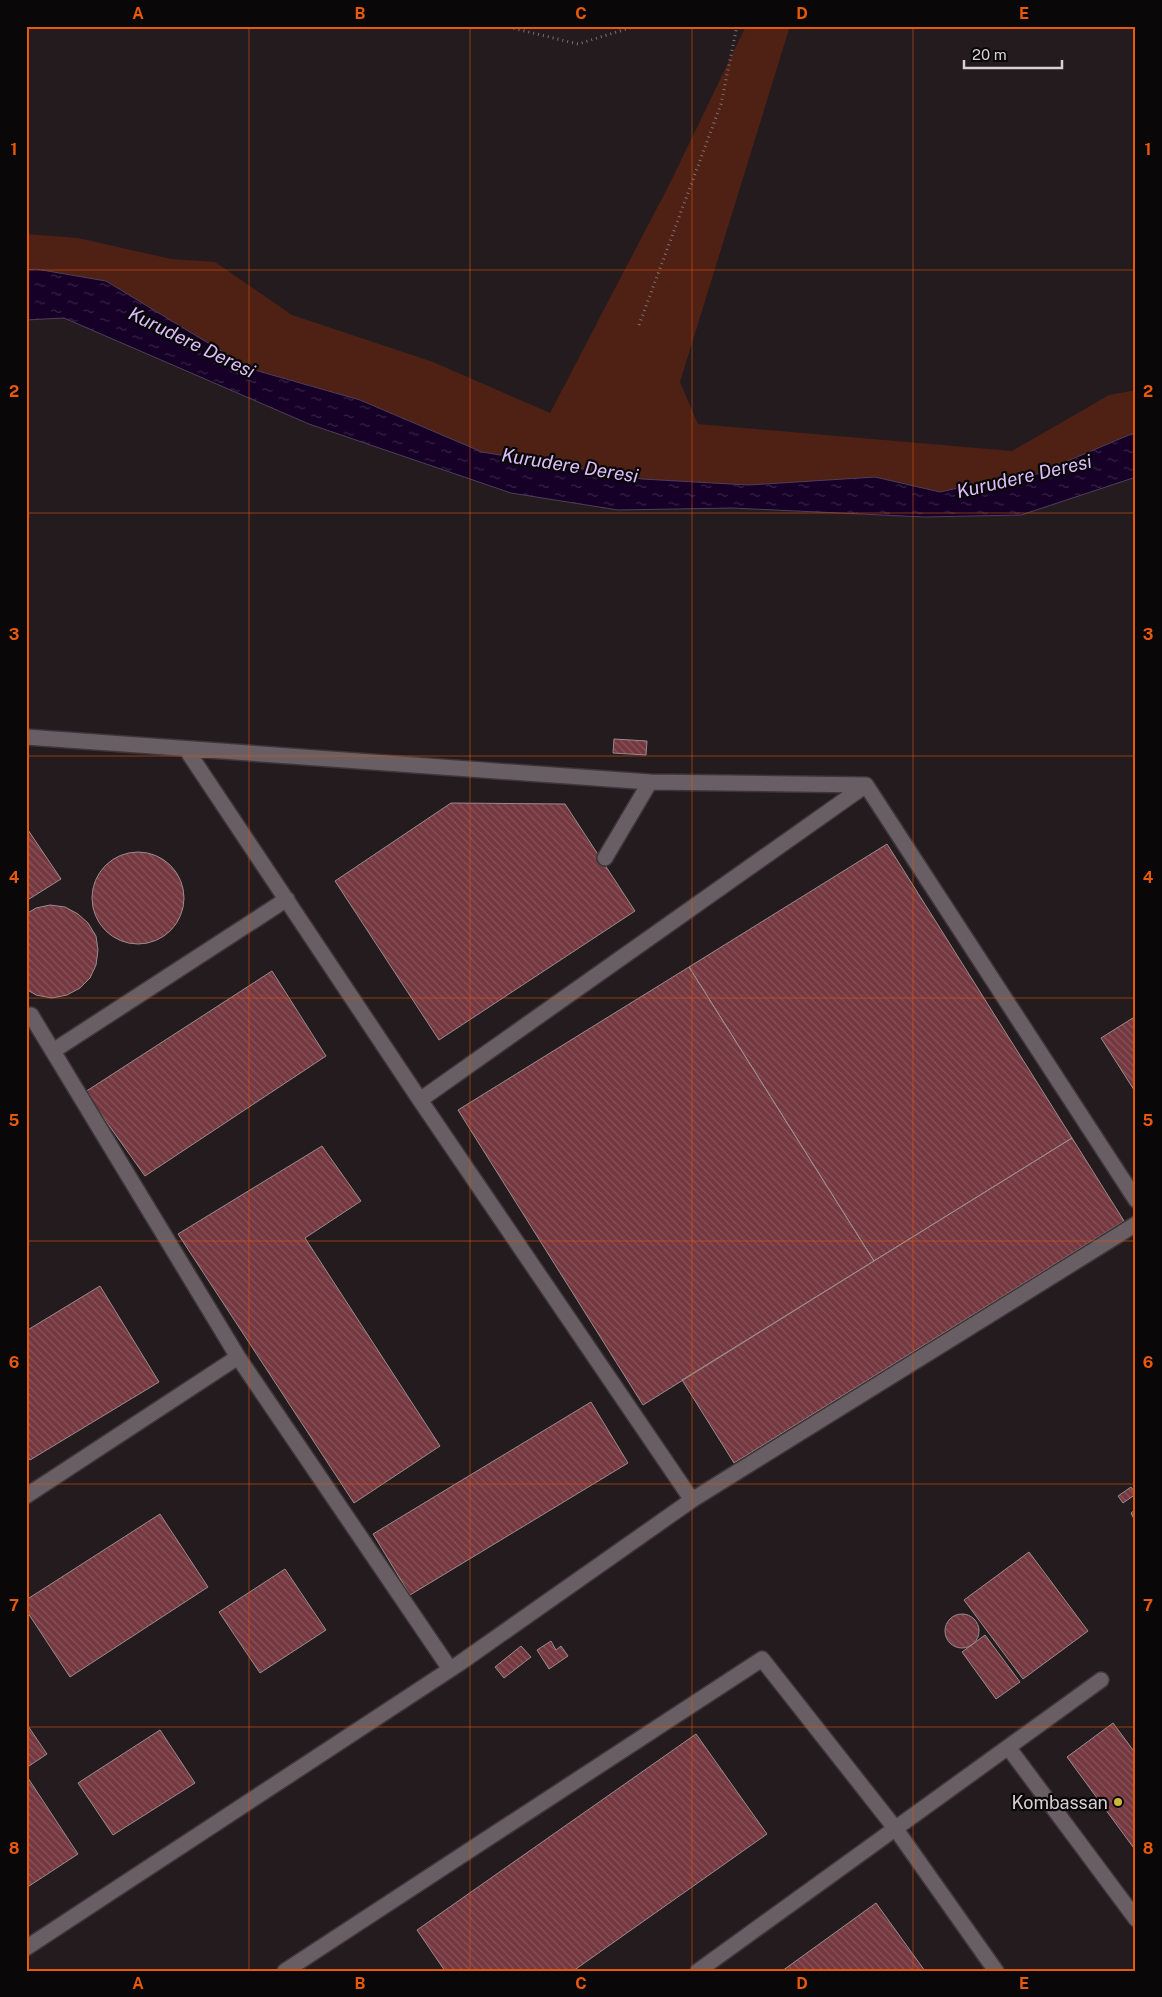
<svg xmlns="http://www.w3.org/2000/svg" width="1162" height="1997" font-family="'Public Sans',sans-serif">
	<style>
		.grass { fill: #4f2014 }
		.water { fill: url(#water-ripples); stroke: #503e5b }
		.building { fill: url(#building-back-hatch); stroke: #998c8d }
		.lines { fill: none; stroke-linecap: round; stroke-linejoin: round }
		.minor-casing { stroke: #3d3639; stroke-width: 18 }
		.path { stroke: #7a7275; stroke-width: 3; stroke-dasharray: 1 4; stroke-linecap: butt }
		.minor { stroke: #695e63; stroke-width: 15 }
		.grid { fill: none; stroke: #e8590c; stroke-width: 1; stroke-opacity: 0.55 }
		.poi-dot { fill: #cdb938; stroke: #0a0708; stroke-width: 2 }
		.labels { text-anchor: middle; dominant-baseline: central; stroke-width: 4.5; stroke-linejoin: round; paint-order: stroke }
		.poi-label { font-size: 18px; fill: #d7d0d3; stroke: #0a0708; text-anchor: end }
		.water-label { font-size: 19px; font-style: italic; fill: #dcbdfc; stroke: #0a0708 }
		.neatline { fill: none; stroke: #e8590c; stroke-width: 2 }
		.grid-label { font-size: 16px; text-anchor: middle; font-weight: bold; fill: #e8590c }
	</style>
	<defs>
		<pattern id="water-ripples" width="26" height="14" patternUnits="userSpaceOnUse" patternTransform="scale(1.25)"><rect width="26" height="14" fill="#160027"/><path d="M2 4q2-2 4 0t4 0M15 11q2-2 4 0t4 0" fill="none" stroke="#372445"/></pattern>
		<pattern id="building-back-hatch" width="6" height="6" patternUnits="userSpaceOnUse" patternTransform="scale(1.25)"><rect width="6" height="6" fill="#753840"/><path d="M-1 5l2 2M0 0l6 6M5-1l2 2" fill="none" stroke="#88545b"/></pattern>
	</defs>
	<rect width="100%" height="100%" fill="#241b1f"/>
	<!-- grass -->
	<path class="grass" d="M746,26H790L680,382L698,424L1012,451L1109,395L1136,390V432L1025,479H998L940,492L875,477L749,485L642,479L482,452L360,400L251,369L106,281L26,270V234L78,238L171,259L215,262L292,315L433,362L550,413L670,183Z"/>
	<!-- water -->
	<path class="water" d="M36,269L106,281L251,369L360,400L482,452L642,479L749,485L875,477L940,492L998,479H1025L1136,432V477L1021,515L925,517L732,508L618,510L511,493L309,424L64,318L26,320V270Z"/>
	<!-- building -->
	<path class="building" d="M614,739L647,741L646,755L613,753Z
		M451,803L565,804L635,911L439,1040L335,881Z
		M26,827L61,879L26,901Z
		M887,844L1072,1138L874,1261L689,967Z
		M92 898a46 46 0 1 1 92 0a46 46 0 1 1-92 0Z
		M50,905L65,907L78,914L88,923L96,936L98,950L96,965L90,978L80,988L67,995L52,998L36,995L26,989V914L36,908Z
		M689,967L874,1261L643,1405L458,1110Z
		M272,971L326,1056L145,1176L85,1092Z
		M1136,1016V1093L1101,1038Z
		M1072,1138L1124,1221L734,1463L682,1380Z
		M322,1146L361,1201L305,1238L440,1446L354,1503L178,1234Z
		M100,1286L159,1382L30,1460L26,1453V1331Z
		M591,1402L628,1463L410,1595L373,1534Z
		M1131,1487L1136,1494L1123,1503L1118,1496Z
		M1136,1509V1518L1134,1519L1131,1513Z
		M160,1514L208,1587L70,1677L26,1610V1600Z
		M1029,1552L1088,1631L1023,1679L964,1600Z
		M285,1569L326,1630L260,1673L219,1612Z
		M945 1631a17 17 0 1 1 34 0a17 17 0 1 1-34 0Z
		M985,1635L1020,1682L996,1699L962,1652Z
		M551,1641L556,1650L561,1646L568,1656L549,1669L537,1650Z
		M521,1646L531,1657L504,1678L495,1667Z
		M26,1723L47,1754L26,1768Z
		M1113,1723L1136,1754V1851L1067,1757Z
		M160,1730L195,1783L113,1835L78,1783Z
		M696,1734L767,1834L573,1971H445L417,1930Z
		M26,1775L78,1854L26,1888Z
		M876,1903L925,1971H782Z"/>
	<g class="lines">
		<defs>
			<path id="minor" d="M26,737L650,782L866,785
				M186,749L420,1100L692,1500
				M866,785L1136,1200
				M605,858L650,782
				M31,1015L238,1357L450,1669
				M53,1051L287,899
				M420,1100L866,785
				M26,1496L238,1357
				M1008,1747L1136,1919
				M26,1948L460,1663L692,1500L1136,1224
				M285,1971L762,1659L895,1828L996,1971
				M698,1971L1101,1680"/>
		</defs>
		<!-- minor casing -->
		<use href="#minor" class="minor-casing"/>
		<!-- path -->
		<path class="path" d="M504,26L578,44L636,26
			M639,325L721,104L737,26"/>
		<!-- minor -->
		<use href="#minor" class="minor"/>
	</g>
	<!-- grid -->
	<path class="grid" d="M249,26V1971M470,26V1971M692,26V1971M913,26V1971M26,270H1136M26,513H1136M26,756H1136M26,998H1136M26,1241H1136M26,1484H1136M26,1727H1136"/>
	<!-- markers -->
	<circle class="poi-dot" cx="1118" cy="1802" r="5"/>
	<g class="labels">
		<!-- poi labels -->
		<g class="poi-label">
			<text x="1108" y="1802">Kombassan</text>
		</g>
		<!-- water labels -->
		<g class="water-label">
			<text transform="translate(192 342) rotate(26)">Kurudere Deresi</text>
			<text transform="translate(570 465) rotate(9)">Kurudere Deresi</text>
			<text transform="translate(1024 476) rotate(-13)">Kurudere Deresi</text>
		</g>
	</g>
	<!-- border -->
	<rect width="1162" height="1997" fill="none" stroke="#0a0708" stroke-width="55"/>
	<!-- scale -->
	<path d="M964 60v8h98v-8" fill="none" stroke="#d7d0d3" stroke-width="2.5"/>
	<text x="972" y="60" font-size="15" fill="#d7d0d3" stroke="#0a0708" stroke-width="4" paint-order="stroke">20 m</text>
	<rect x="28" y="28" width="1106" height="1942" class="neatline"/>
	<g class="grid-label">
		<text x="138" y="19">A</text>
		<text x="360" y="19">B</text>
		<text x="581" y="19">C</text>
		<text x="802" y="19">D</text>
		<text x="1024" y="19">E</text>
		<text x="14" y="155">1</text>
		<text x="1148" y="155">1</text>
		<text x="14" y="397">2</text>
		<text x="1148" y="397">2</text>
		<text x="14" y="640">3</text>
		<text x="1148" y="640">3</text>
		<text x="14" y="883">4</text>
		<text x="1148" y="883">4</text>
		<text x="14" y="1126">5</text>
		<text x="1148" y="1126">5</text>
		<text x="14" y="1368">6</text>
		<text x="1148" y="1368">6</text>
		<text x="14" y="1611">7</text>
		<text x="1148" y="1611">7</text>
		<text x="14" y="1854">8</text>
		<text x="1148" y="1854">8</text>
		<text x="138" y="1989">A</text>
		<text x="360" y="1989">B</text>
		<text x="581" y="1989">C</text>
		<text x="802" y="1989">D</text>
		<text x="1024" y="1989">E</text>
	</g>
</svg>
